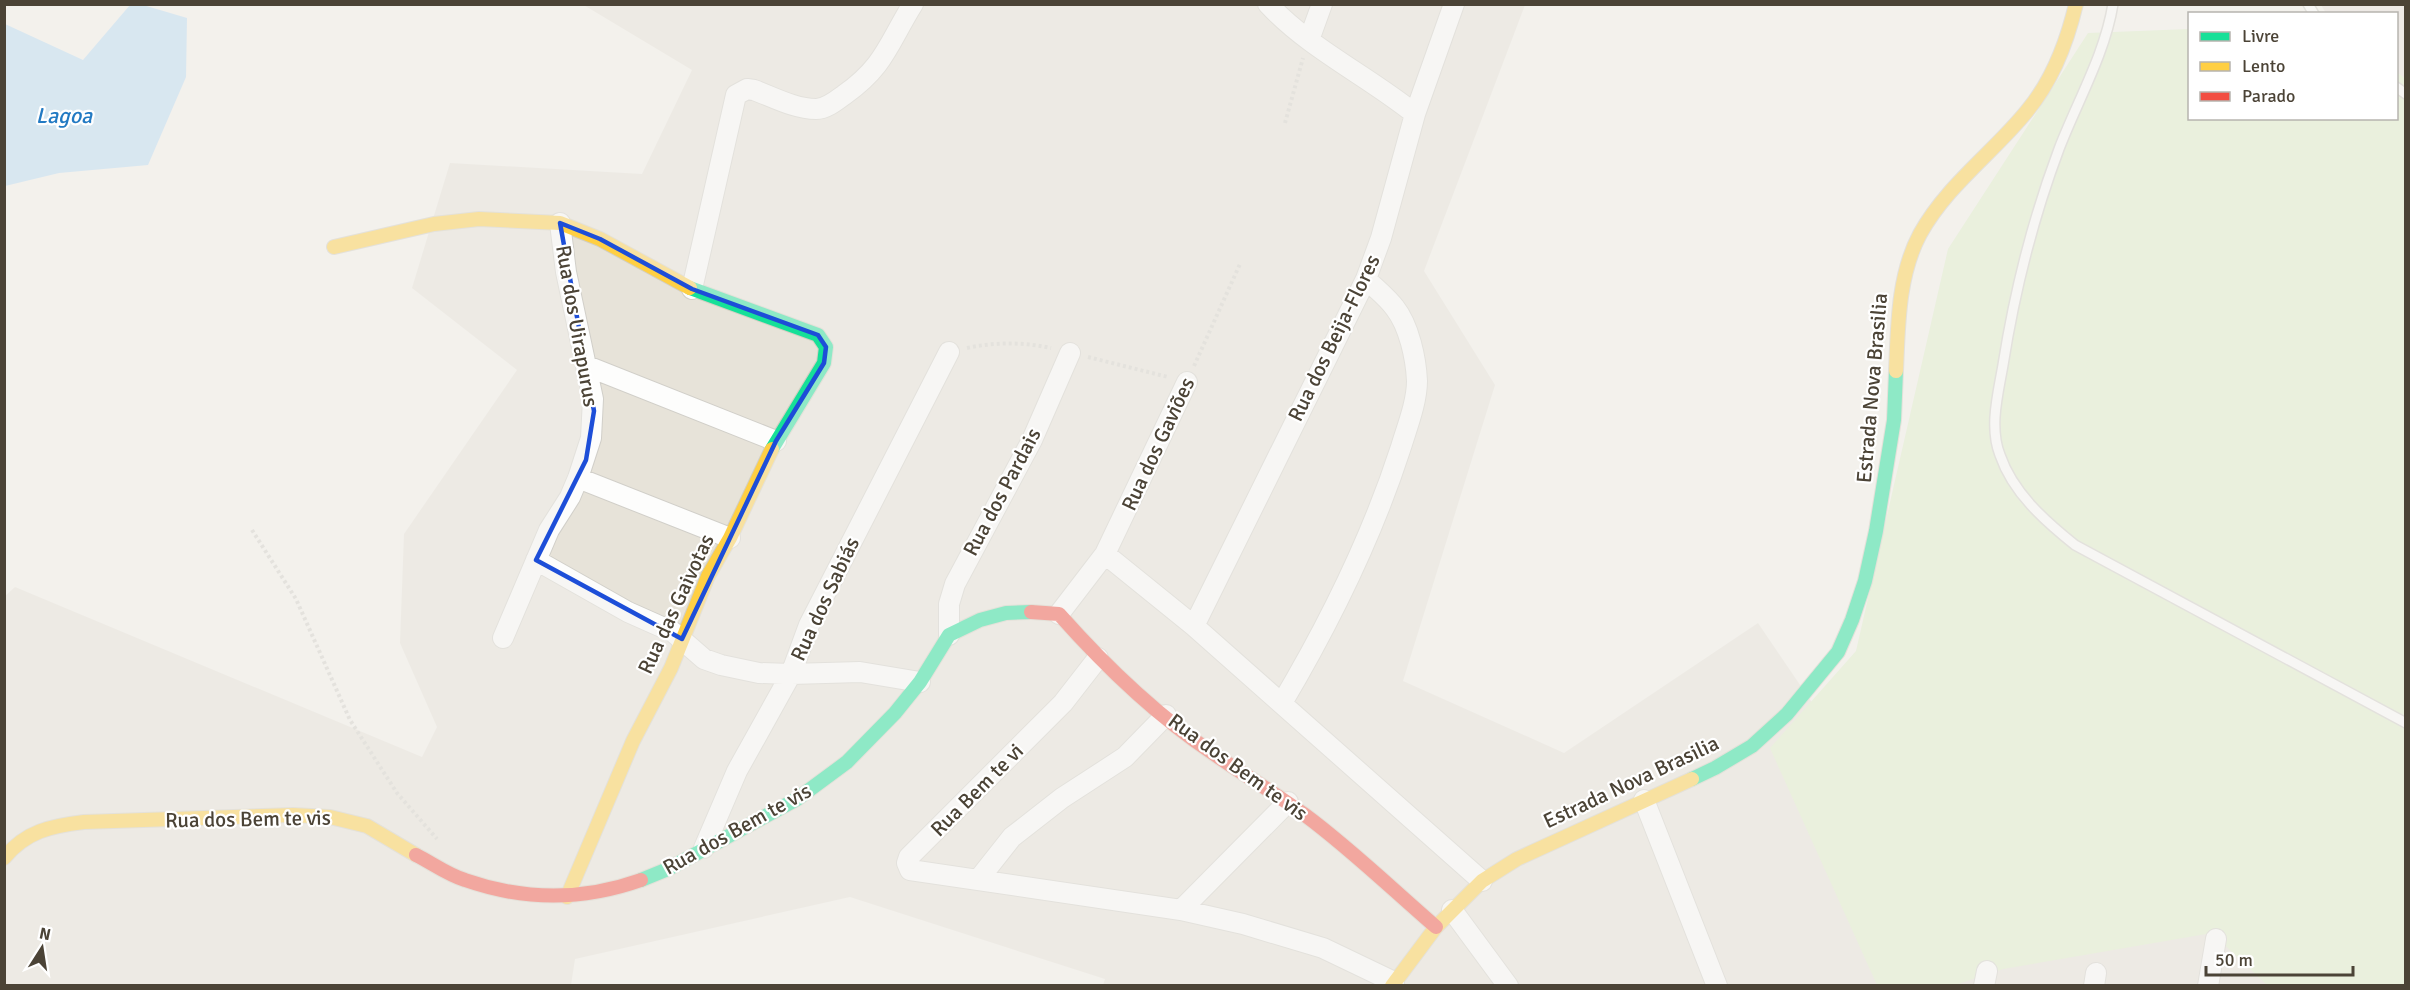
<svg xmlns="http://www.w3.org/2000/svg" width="2410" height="990" font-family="Signika,sans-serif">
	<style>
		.residential { fill: #e7e3d9 }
		.industrial { fill: #e6e1db }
		.green { fill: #dfefca }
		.water { fill: #b9dbf4 }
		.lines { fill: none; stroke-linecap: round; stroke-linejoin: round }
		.lane-casing { stroke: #d1cfc9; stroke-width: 12 }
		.street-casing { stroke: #d1cfc9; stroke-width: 22 }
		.fast-casing { stroke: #d3cfc2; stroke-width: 16 }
		.slow-casing { stroke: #d3cfc2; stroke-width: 16 }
		.jam-casing { stroke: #d3cfc2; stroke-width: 16 }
		.path { stroke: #d3d1cb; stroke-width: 4; stroke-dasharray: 3 3; stroke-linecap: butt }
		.lane { stroke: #fdfdfc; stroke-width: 9 }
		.street { stroke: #fdfdfc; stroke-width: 20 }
		.fast { stroke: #16e098; stroke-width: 14 }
		.slow { stroke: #ffcf43; stroke-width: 14 }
		.jam { stroke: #f24e42; stroke-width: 14 }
		.marked { fill: none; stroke: #1d4ed8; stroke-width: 4.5; stroke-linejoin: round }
		.labels { text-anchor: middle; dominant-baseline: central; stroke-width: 4.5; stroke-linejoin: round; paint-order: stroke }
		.street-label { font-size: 21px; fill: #4b4336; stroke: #fff }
		.water-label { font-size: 22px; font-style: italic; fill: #227ac3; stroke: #fff }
	</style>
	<rect width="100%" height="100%" fill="#f3f1ec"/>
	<!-- residential -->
	<path class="residential" d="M582,4L1525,5L1424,271L1495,385L1403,681L1564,753L1758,623L1847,754L2241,903L2322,985H1103L1105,979L850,897L575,959L571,985L5,986L4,597L15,587L422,757L437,727L400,643L404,534L517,370L412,288L450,163L642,174L692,70Z"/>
	<!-- industrial -->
	<path class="industrial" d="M2321,5H2405V79L2397,72L2396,14L2326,13Z"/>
	<!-- green -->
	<path class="green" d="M2189,29L2190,118H2396L2397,72L2405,79V985H2267L2212,933L2003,969L1955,985H1877L1770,748L1856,651L1948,249L2088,33Z"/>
	<!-- water -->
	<path class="water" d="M130,5H143L187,18L186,77L148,165L59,173L5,186V24L83,60Z"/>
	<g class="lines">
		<defs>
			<path id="lane" d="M2113,4C2105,54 2077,102 2059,149C2032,221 2015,289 2003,365C1998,394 1989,427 2000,455C2013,493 2045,521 2075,545L2406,723
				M2308,4L2314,14
				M2396,87L2406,94"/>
			<path id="street" d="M1268,4C1310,49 1368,76 1415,114
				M1309,40L1322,4
				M692,289L736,95L747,89L754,90C773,97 795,109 816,109C826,109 836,101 844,95C885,66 888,44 913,4
				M587,366L776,441
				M578,478L730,538
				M1105,554L1194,626L1482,881
				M536,560L628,612L673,632L704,659L721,665L759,673L791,674L860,672L920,682
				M1059,614L1105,554L1187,382
				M1194,626L1366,279L1381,238L1415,114L1454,4
				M949,635V604L955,584L1032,440L1070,353
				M503,638L549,530L570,497L578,478L591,438L593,399L566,272L560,223
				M1098,658L1063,703L909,857L907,863L910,870L1181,910L1243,924L1323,948L1394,982
				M1282,703C1330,622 1372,537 1401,447C1407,427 1417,402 1417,381C1416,358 1409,326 1395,308C1387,297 1375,288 1366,279
				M1644,800L1717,986
				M704,848L737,771L791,674L809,625L949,352
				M978,880L1012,837L1062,798L1125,757L1166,715
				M1181,910L1288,802
				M1452,910L1508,986
				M1984,986L1987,971
				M2094,986L2096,973
				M2208,986L2216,939"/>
			<path id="fast" d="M690,288L818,335L826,347L824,363L772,449
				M1692,779L1715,768L1752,746L1787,714L1838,652L1852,620L1865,581L1876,531L1894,420L1896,371
				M641,880L668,869L797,799L847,762L895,713L920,682L949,635L980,620L1006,613L1031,612"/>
			<path id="slow" d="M334,247L434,224L479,219L560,223L600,239L690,288
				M1896,371C1898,325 1898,275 1920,234C1947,185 1993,153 2027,111C2053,80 2067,42 2076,4
				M4,858C26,831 51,826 84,822L293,815L330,817L367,826L416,855
				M567,897L633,741L671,668L708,576L730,538L772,449
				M1392,986L1436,927L1482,881L1517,859L1692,779"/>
			<path id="jam" d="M1031,612L1059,614C1105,666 1156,715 1214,754C1244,775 1275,793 1305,815C1351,849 1393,890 1436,927
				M416,855C432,863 448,875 465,880C525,901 582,901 641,880"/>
		</defs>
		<!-- lane casing -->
		<use href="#lane" class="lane-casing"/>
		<!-- street casing -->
		<use href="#street" class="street-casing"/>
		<!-- fast casing -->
		<use href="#fast" class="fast-casing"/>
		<!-- slow casing -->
		<use href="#slow" class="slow-casing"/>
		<!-- jam casing -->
		<use href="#jam" class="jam-casing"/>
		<!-- path -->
		<path class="path" d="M1285,123L1303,58
			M967,348C995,342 1023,342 1051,348
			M1088,357L1168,377
			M1194,366L1240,264
			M252,530L296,599L350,720L397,793L437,839"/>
		<!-- lane -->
		<use href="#lane" class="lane"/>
		<!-- street -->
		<use href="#street" class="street"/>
		<!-- fast -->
		<use href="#fast" class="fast"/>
		<!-- slow -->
		<use href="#slow" class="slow"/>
		<!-- jam -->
		<use href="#jam" class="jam"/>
	</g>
	<!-- marked area -->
	<path d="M0 0H2410V990H0ZM560,223L600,239L692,289L818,335L826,347L824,363L776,441L682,639L536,560L586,460L594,411Z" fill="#f3f1ec" fill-opacity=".55" fill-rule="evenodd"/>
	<path class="marked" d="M560,223L600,239L692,289L818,335L826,347L824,363L776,441L682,639L536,560L586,460L594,411Z"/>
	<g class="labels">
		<!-- street labels -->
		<g class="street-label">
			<text transform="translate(577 326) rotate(80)">Rua dos Uirapurus</text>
			<text transform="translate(1334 338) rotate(-64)">Rua dos Beija-Flores</text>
			<text transform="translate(1872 388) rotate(-85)">Estrada Nova Brasilia</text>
			<text transform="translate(1158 444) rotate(-65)">Rua dos Gaviões</text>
			<text transform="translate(1002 492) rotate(-62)">Rua dos Pardais</text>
			<text transform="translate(825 599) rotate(-65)">Rua dos Sabiás</text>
			<text transform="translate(676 604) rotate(-65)">Rua das Gaivotas</text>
			<text transform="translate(1238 767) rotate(36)">Rua dos Bem te vis</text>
			<text transform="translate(1631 782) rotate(-25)">Estrada Nova Brasilia</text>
			<text transform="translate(977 790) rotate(-45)">Rua Bem te vi</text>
			<text transform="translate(248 819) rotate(-1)">Rua dos Bem te vis</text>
			<text transform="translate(737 829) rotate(-29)">Rua dos Bem te vis</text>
		</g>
		<!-- water labels -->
		<g class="water-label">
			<text x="64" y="115">Lagoa</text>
		</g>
	</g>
	<!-- border -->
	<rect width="2410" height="990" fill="none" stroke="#4b4336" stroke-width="12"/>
	<!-- legend -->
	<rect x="2188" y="12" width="210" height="108" fill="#ffffff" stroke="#b7b4af" stroke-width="1.5"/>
	<rect x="2200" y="32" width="30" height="9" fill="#16e098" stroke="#b7b4af" stroke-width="1.5"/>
	<text x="2242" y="42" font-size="18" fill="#4b4336">Livre</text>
	<rect x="2200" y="62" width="30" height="9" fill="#ffcf43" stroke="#b7b4af" stroke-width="1.5"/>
	<text x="2242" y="72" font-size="18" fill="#4b4336">Lento</text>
	<rect x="2200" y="92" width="30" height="9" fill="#f24e42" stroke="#b7b4af" stroke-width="1.5"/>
	<text x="2242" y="102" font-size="18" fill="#4b4336">Parado</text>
	<!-- north arrow -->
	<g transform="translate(42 948) rotate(12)" stroke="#ffffff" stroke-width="4.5" paint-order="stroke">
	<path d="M0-4.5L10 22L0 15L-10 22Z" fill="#4b4336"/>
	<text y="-9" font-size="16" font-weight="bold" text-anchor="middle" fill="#4b4336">N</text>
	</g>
	<!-- scale -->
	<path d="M2206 966v9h147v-9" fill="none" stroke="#4b4336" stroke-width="3"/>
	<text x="2215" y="966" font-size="18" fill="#4b4336" stroke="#ffffff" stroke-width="4.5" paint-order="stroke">50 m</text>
</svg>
